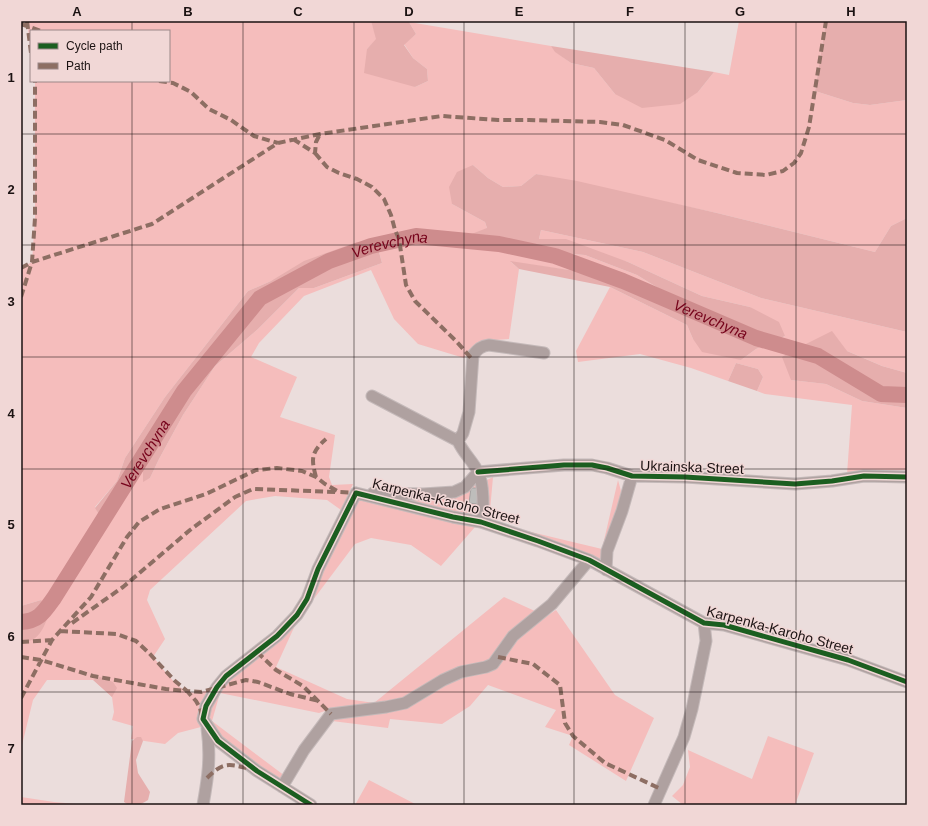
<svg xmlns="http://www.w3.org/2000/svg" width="928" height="826" font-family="Helvetica,sans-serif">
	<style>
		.green { fill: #f5bdbc; fill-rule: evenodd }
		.forest { fill: #e6aead }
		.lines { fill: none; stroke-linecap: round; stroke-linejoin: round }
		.river { stroke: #ce8c8d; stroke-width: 16 }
		.building { fill: #bebdbb; stroke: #a4a2a1 }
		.street-casing { stroke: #c4b9b9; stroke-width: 13 }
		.street { stroke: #afa1a0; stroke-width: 11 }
		.quiet { stroke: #8d6e63; stroke-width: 4; stroke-dasharray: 8 4; stroke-linecap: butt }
		.cycleway-casing { stroke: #f1d7d6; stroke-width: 8 }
		.cycleway { stroke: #1b5e20; stroke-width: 5 }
		.grid { fill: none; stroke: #1b1212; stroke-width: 1; stroke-opacity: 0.55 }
		.labels { text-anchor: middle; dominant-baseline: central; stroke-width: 3; stroke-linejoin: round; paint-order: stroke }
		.street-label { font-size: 14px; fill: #1b1212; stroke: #f1d7d6 }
		.water-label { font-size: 15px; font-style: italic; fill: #76031b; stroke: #f1d7d6 }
		.neatline { fill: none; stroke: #1b1212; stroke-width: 1.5 }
		.grid-label { font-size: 13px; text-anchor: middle; font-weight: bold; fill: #1b1212 }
	</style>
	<rect width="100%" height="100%" fill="#ebdddc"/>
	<!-- green -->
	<path class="green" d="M27,21H371L377,39L367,49L415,87L428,81L427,69L413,58L404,44L416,34L409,22L551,46L556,52L571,63L594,68L615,94L698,92L714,72L729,75L739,21H826L815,91L853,103L870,105L907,100V218L891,226L875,252L717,213L536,174L521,186L503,187L488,178L473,165L452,204L485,222L487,228L481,247L585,255L637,275L676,299L663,302L596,274L511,262L519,269L509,339C491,340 474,341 464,358L418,344L394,319L371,270L304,296L259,343L251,357L297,377L280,417L335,435L329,477L332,485L353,484L341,510L327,500L275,496L246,501L150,590L147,600L165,639L153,657C163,668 173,684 186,691C194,695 206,691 214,688L202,709L201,727L178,733L165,744L131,739L133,726L112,720L114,712L112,697L94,680H47L33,700L21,749V641L25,642L41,600L21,606V268L32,262L35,218V81H169V31H31V53ZM379,252L382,263L314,288H299L258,329L215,366L183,415L159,459L150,478L143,481V463L100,516L95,507L117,481L125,458L165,397L248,291L271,281Z
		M541,230L643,252L761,298L907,332V373L882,366L847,351L791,380L826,384L862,401L907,408V470L847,474L852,405L765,394L757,391L763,377L758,369L736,363L728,381L691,368L640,354L578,362L576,351L610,287L687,325L693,339L741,360L756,349L785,336L750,307L702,296L628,262L539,239Z
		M477,476L480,520L370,495H452Z
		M493,477L489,522L602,549L618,480L621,491L616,518L604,552V565L582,555L489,522L485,519L484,483L487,480Z
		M357,497L464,523L475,527L441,566L411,545L371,538L355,544L310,604L322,567Z
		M504,597L537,612L492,660L404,700L374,703L365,706L336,707L319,713L220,693L212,721L285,776L282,781L274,780L221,739L208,721L207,715L218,692L228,679L297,621L276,667L347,699L374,703Z
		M556,610L615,695L654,718L626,781L569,745L573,736L545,727L556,710L488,685L470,706L442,724L390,719L388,728L332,721L335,718L406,707L449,679L491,668L520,634Z
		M768,736L814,753L795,805H683L672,796L683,785L690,767L688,750L752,779Z
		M369,780L417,805H355Z
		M21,797L54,802L87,805H21Z"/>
	<!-- forest -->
	<path class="forest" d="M371,21H401L409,22L416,34L404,45L413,58L427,69L428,81L415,87L364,73L367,49L376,39Z
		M826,21H907V100L870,105L853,103L815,91Z
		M551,46L714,72L698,92L680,104L642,108L615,94L594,68L571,63L555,52Z
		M473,165L488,178L503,187L521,186L536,174L577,181L717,213L875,252L891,226L907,218V332L761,298L643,252L541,230L539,239H566L628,262L702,296L750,307L779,322L785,336L756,349L741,360L702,352L693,339L687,325L610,287L519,269L510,261L596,274L663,302L676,299L637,275L585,255L481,247L469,235L487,228L485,222L452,204L449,187L457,172Z
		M357,242L379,252L382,263L314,288H299L258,329L215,366L183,415L159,459L150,478L143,482V464L100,516L95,508L117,481L125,458L165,397L248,291L271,281L304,261Z
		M832,331L847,351L882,366L907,373V408L862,401L826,384L791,380L782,357L790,352Z
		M736,363L758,369L763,377L757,391L728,381Z
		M41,600L51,608C46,622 40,645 21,641V606Z
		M100,677L113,682L117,688L112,697L93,680Z
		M137,737H141L143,741L136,760L138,773L150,792L148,800C141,805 132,808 124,802L132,741Z"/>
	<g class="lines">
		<!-- river -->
		<path class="river" id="s1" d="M21,622C39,621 44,612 54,598L184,391L260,298L329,261L371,246L416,236L499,244L555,256L623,281L756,338L818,356L881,394L907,395"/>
	</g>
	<!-- building -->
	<path class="building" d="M471,488H479L477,504L469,503Z"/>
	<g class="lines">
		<defs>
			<path id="street" d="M372,396L458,441
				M478,472L564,465H592L607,468L632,476L685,477L795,484L832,481L864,476L907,477
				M356,493L453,517L481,522L538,541L589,560L704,623L724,625L848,660L907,682
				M373,493L423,494L454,492L465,487L478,472
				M481,522C484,510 484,484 478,472C473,461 463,453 458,441L463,433L469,412L473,355C478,349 481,346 489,345L544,353
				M606,570L607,551L622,511L632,476
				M282,787L304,750L331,714L386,707L405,703L443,680L461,672L486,667L493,664L513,636L552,604L589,560
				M203,805C208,777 211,757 207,728
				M311,805L257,771L218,741L203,719L206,706L217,687L226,676L277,636L297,615L307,599L318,569L356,493
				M654,805L684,737L692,709L706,641L704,623"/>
		</defs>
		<!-- street casing -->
		<use href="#street" class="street-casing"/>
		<!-- street -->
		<use href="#street" class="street"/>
		<!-- quiet -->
		<path class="quiet" d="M27,21L31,53
			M21,24L41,31
			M159,81L173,83L191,92L209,109L231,120L254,136L278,143
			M293,139L315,153L316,142L320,134
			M315,153L327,167L339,173L357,179L372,187L384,199L391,215L395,230L399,239L406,285L415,301L457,342L472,359
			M21,268L32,262L35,218V81
			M21,297L32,262L152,224L278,143L320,134L442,116L498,120H529L600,122L623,125L665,140L698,160L737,173L766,175L783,171L794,163L801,153L809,127L826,21
			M316,477C311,459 311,452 326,439
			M72,623L123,587L190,530L235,497L253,489L337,492
			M60,631L117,634L136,641L149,653L175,681L187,691L201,692L246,680L258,682L290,694L319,701
			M21,642L52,640
			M257,652L276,670L303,686L331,714
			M21,657L41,660L93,676L166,689L187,691L196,701L200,708L202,716
			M498,657L533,664L560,685L565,723L573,736L605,763L661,789
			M21,698L52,640L91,597L127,537L139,522L160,509L206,494L256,470L277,468L302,471L316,477L325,484L339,492L356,493
			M207,778C224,761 229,764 251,769"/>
		<defs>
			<path id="cycleway" d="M478,472L564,465H592L607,468L632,476L685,477L795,484L832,481L864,476L907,477
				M311,805L257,771L218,741L203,719L206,706L217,687L226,676L277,636L297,615L307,599L318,569L356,493L453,517L481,522L538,541L589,560L704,623L724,625L848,660L907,682"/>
		</defs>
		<!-- cycleway casing -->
		<use href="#cycleway" class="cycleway-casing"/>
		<!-- cycleway -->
		<use href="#cycleway" class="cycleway"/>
	</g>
	<!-- grid -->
	<path class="grid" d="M132,21V31M243,21V805M354,21V805M464,21V805M574,21V805M685,21V805M796,21V805M132,81V805M21,134H907M21,245H907M21,357H907M21,469H907M21,581H907M21,692H907"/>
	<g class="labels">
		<!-- street labels -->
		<g class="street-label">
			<text transform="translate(692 467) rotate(2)">Ukrainska Street</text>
			<text transform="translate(446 501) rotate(14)">Karpenka-Karoho Street</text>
			<text transform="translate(780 630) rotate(15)">Karpenka-Karoho Street</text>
		</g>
		<!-- water labels -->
		<g class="water-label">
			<text stroke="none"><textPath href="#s1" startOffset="549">Verevchyna</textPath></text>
			<text stroke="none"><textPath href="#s1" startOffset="885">Verevchyna</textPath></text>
			<text stroke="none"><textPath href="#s1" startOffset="213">Verevchyna</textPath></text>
		</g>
	</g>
	<!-- border -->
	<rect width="928" height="826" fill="none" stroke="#f1d7d6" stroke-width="44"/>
	<!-- legend -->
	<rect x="30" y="30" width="140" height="52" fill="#f1d7d6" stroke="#9b8888"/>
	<rect x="38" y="43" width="20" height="6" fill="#1b5e20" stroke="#9b8888"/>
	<text x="66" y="50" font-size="12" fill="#1b1212">Cycle path</text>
	<rect x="38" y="63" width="20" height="6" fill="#8d6e63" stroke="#9b8888"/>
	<text x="66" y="70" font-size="12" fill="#1b1212">Path</text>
	<rect x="22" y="22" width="884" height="782" class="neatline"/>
	<g class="grid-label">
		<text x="77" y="16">A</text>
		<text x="188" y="16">B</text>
		<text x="298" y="16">C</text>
		<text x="409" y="16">D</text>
		<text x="519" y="16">E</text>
		<text x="630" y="16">F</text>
		<text x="740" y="16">G</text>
		<text x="851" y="16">H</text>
		<text x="11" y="82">1</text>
		<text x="11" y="194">2</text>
		<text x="11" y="306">3</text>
		<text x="11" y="418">4</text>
		<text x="11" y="529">5</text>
		<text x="11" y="641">6</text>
		<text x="11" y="753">7</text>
	</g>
</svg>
